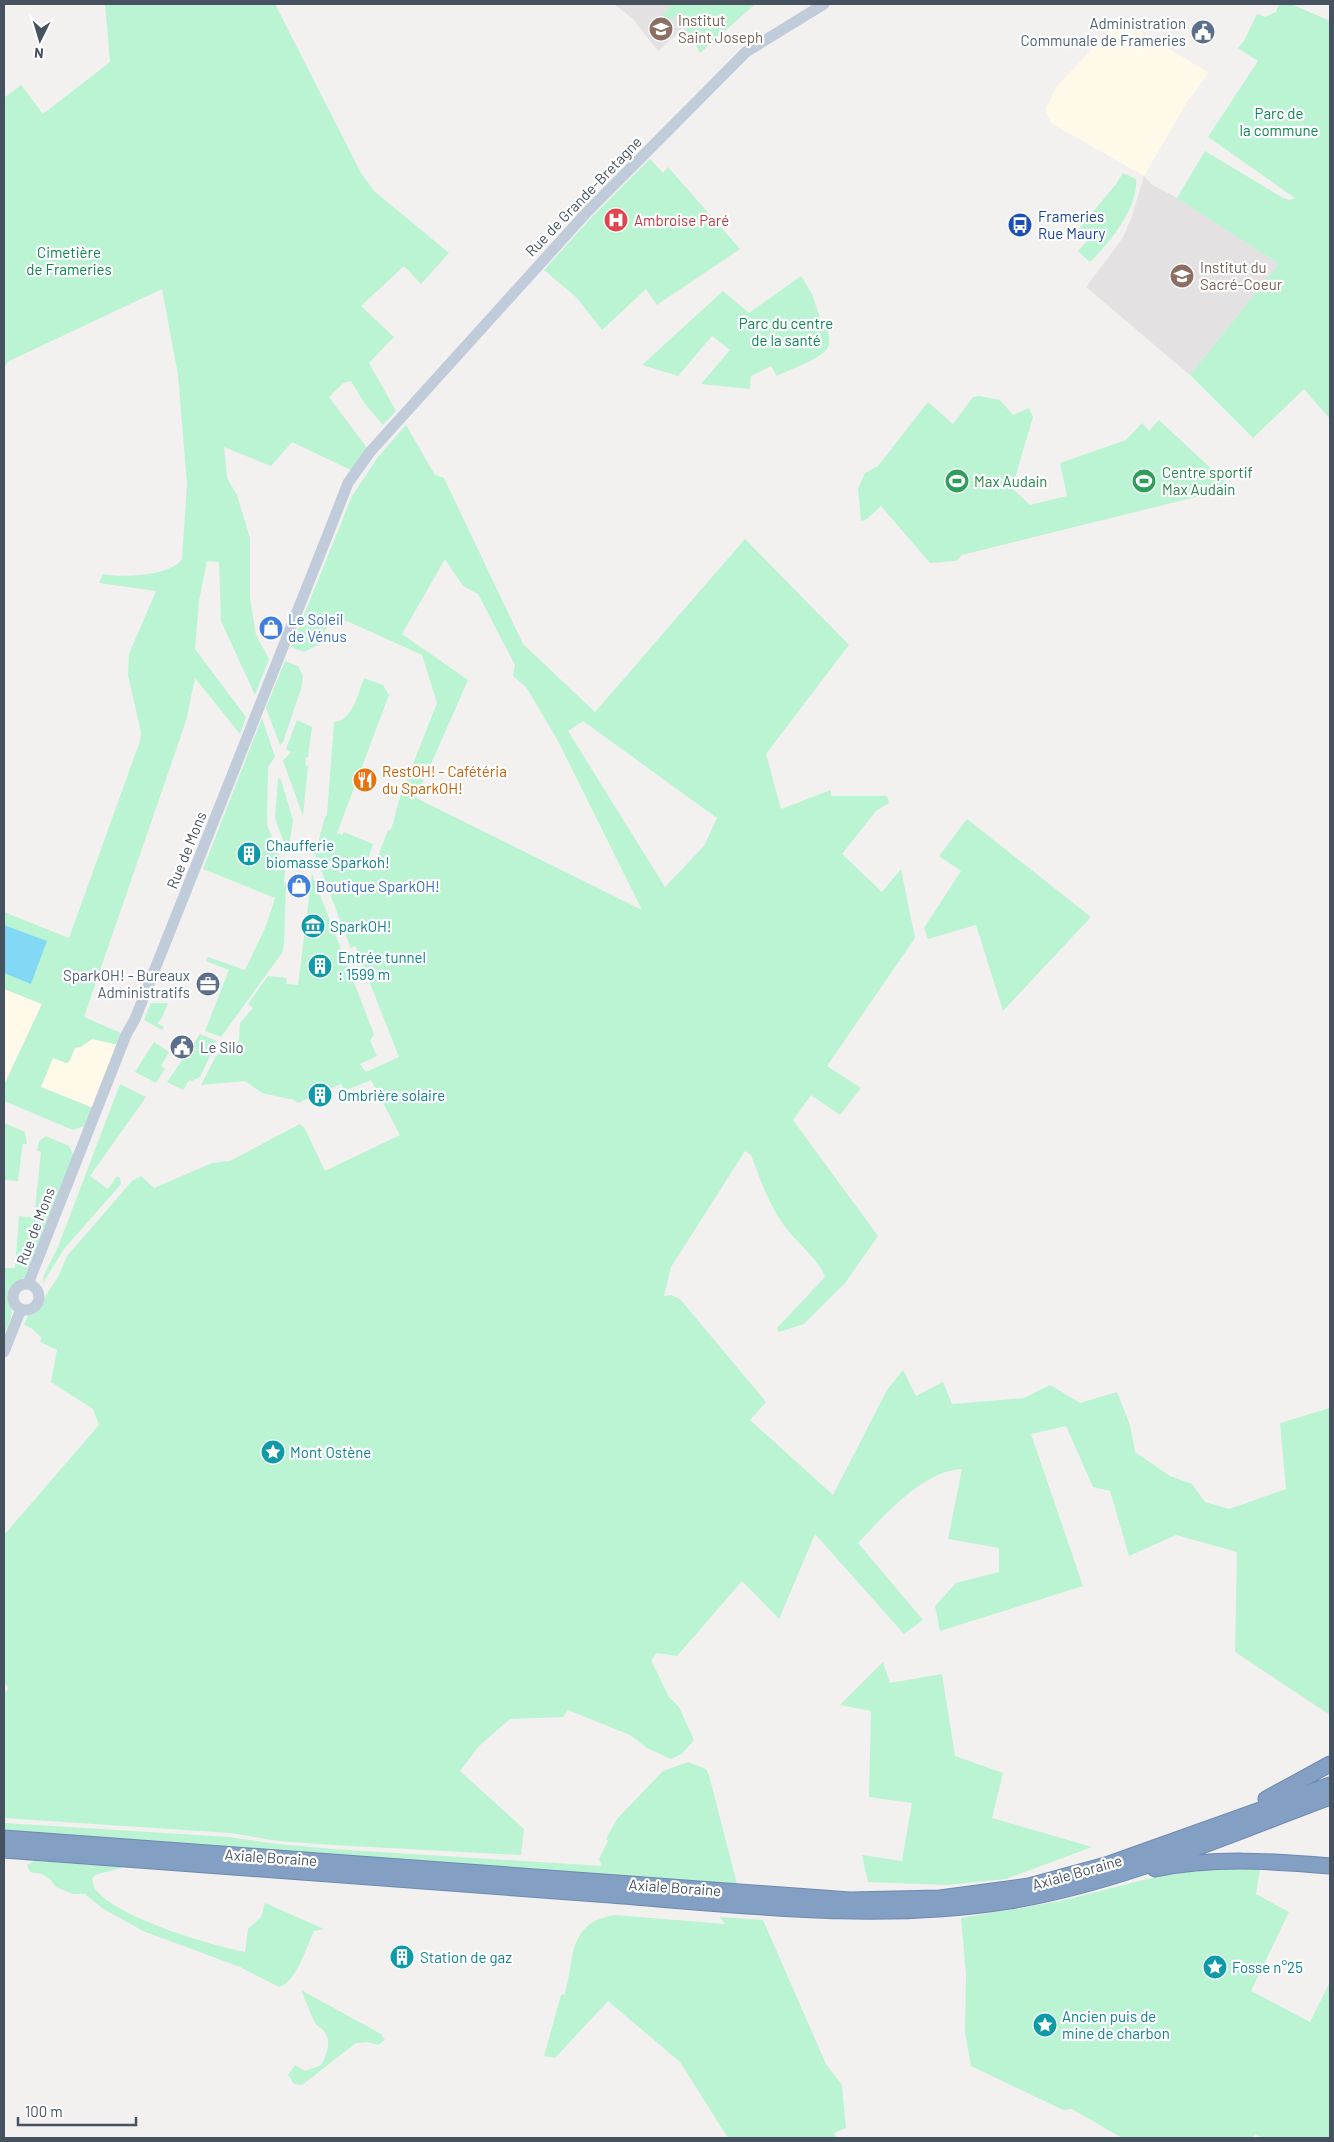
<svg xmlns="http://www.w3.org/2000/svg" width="1334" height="2142" font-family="Barlow,sans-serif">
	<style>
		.commercial { fill: #fef9e8 }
		.education { fill: #e4e1e2 }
		.green { fill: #baf4d3; fill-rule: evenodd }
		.water { fill: #83d8f6 }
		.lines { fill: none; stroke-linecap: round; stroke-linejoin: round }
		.highway-casing { stroke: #6e8ab0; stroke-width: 17 }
		.secondary { stroke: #c1ccdb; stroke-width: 11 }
		.highway { stroke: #839fc4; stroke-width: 15 }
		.labels { text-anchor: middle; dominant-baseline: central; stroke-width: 4.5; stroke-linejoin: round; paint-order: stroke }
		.education-label { font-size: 15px; fill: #785e54; stroke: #fff; text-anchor: start }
		.service-label { font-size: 15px; fill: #4e5e75; stroke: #fff; text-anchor: end }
		.park-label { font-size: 15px; fill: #0d854f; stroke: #fff }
		.street-label { font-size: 15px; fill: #465260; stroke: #fff }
		.transit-label { font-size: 15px; fill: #164399; stroke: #fff; text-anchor: start }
		.health-label { font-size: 15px; fill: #be3a42; stroke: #fff; text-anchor: start }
		.leisure-label { font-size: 15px; fill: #27864d; stroke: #fff; text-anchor: start }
		.shop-label { font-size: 15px; fill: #366cbe; stroke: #fff; text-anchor: start }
		.food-label { font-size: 15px; fill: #c56008; stroke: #fff; text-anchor: start }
		.culture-label { font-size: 15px; fill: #0d838f; stroke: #fff; text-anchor: start }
	</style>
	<rect width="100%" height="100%" fill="#f3f0f0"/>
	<!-- commercial -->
	<path class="commercial" d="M1120,19L1209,73L1187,102L1144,176L1051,123L1045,110L1057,86Z
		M4,989L42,1004L4,1085Z
		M77,1018L123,1034L93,1108L29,1083Z"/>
	<!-- education -->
	<path class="education" d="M614,4H755L700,53L694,40L690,42L684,28L658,51L633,19Z
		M1144,176L1151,184L1177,198L1279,264L1190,375L1086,287L1122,239L1131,219Z"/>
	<!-- green -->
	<path class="green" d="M105,4H275L361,173L374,191L449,253L421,284L404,266L361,306L394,337L369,363L396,411L383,425L365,404L351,381L343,383L329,397L370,452L355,472L292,442L271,466L224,447L227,478L237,495L250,538V599L256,635L269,659L255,695L221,621L219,562L207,561L199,601L195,649L246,717L240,734L195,678L186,721L84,1017L123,1034L118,1045L92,1039L81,1047L75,1048L69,1062L66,1063L53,1058L41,1087L93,1108L87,1125L73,1130L4,1101V1085L42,1004L4,989V912L69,938L140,741L141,733L128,675L129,654L156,591L99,583L103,574C121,578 172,576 182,559L187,484L178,375L162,289L9,361L4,368V98L21,85L43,114L110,62Z
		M673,4H755L700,53L694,40L690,42L684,22L678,14L655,35L648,30Z
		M1279,4H1291L1330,21V419L1304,389L1253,438L1190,375L1279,264L1177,198L1205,151L1283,198L1290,200L1295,198L1208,137L1258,61L1238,48L1244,41L1257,14L1265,17L1276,12Z
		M650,159L663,173L668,167L740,249L657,305L646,289L602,330L577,298L544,270L592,217Z
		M1123,173L1136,179C1139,207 1109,244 1090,262L1078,251L1088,240L1078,230L1116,184Z
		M801,276L812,294L822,324L826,323C828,331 831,340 828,347C824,358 788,370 777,376L771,366L751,376L750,389L701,384L730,350L712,336L678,376L642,365L723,291L749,313Z
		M979,396L1000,400L1013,415L1029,408L1033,417L1012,488L1030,505L1067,496L1060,463L1126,440L1142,423L1149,431L1159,420L1232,488L962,555L956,561L930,563L881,506L867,519L861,521L858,489L865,473L878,466L928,402L953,424L973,397Z
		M406,425L435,475L444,478L523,644L595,712L745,539L849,645L766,754L781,809L831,790V796H887L889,803L876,811L842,854L882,892L901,869L915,938L827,1066L861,1088L840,1115L811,1095L793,1120L878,1236L845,1283L804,1324L779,1332L777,1328L825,1277C817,1257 799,1245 786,1228C769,1206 761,1181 751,1155L745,1151L671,1267L664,1296L671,1295L680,1299L766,1402L750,1420L833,1495L887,1390L903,1370L916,1396L943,1382L952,1404L1024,1398L1050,1385L1080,1403L1117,1392L1130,1425L1135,1452L1170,1476L1192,1484L1205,1502L1229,1509L1286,1489L1280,1423L1330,1408V1715L1235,1652L1237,1552L1176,1535L1129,1556L1110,1491L1093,1487L1066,1426L1031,1434L1083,1586L940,1631L935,1606L956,1583L999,1572V1548L948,1539L962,1469C923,1470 883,1517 858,1543L923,1620L904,1634L815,1534L779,1619L742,1581L677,1656L657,1653L651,1660L669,1697L679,1707L694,1740L682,1754L671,1759L647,1748L630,1735L568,1710L563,1717L510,1719L479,1746L460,1771L524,1829L521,1855L333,1845L278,1841L230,1833L4,1818V1694L9,1688L4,1683V1535L99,1425L93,1409L51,1382L57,1350L40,1342L42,1338L31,1328L24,1325L28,1315L38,1310L43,1304L46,1295L58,1277L67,1256L132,1181L141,1176L154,1188L212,1163L230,1161L300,1124L305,1129L325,1171L400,1135L371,1080L344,1091L341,1084L298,1103L294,1100L262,1093L245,1081L201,1085L216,1056L239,1041L240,1023L253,1008L248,1004L268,976L287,978L286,984L298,985L312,874L374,1034L370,1041L377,1056L360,1064L366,1072L399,1057L355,945L351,949L315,854L325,817L327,815L334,722C353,721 358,693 364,678L383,685L389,695L337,833L342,835L344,832L373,844L365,869L372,872L388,830H391L400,797L437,703L422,655L347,621L337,620L329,623L318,645L304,652L291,647L352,496L378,457ZM445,559L463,586L478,594L515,665L513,676L526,687L557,739L642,910L416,798L468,680L402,634ZM583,721L717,818L704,846L665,887L568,731Z
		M285,661L298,666L303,676L301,689L283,742L280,745L266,708Z
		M262,718L275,757L268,767L267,825L285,869L284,883L286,884L284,945L282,953L221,1037L205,1031L229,970L206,961L208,957L245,970L266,926L275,898L203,869Z
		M297,720L312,727L308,757H306L305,765L308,766L303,816L283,761L291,752L286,749Z
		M278,778L281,780L293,820L288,854L275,818Z
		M967,819L1091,917L1003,1011L976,925L928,939L924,928L961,871L939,856Z
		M151,1003H168L162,1018L157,1023L164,1027L162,1030L144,1020Z
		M200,1034L217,1041L200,1077L192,1081L189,1080L183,1090L167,1082Z
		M154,1042L169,1052L161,1066L165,1069L156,1083L135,1072Z
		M120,1084L146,1097L90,1176L108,1189L117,1176L120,1178L121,1184L64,1249L43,1283V1277L58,1247Z
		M4,1123L25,1132L27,1144H23L22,1149L18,1181L4,1180Z
		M46,1136L69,1146L74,1156L25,1277C2,1292 15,1296 11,1316C10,1323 6,1329 4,1335V1268H15L19,1216L34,1218L41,1152L37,1151L39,1141Z
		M883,1662L890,1683L942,1674L955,1756L1003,1773L992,1818L1092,1847L1006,1879L947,1885L868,1882L862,1855L902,1861L912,1803L869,1797L871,1711L840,1705Z
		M688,1762L706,1769L709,1775L739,1892L4,1838V1823L229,1837L277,1844L333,1849L602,1866L599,1859L608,1841L606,1839L617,1819L663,1771Z
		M34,1861L124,1867L95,1875L92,1879C93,1883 94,1888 96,1890C118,1918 210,1945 245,1952L248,1929L261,1917L265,1903L324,1929L314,1931C307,1946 295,1984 279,1987L240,1967L143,1931L102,1908L85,1894H73L56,1887L51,1880L42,1874L30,1872L27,1865Z
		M1234,1867L1260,1869L1256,1894L1289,1912L1251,1991L1310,2022L1330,1982V2138H1262L1255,2134L1252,2138H1122L1072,2109L1063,2110L971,2066L965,2033L966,1974L961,1918L1061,1901L1163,1875Z
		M615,1915L725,1924L720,1917L763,1920L826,2064L842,2085L846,2128L834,2133L836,2138H728L680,2062L608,2001L555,2058L544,2056L561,1995L565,1994C575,1957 567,1923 615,1915Z
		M301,1990L381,2034L385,2040L378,2045L367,2042L356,2043L302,2085L294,2084L288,2075L295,2065L305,2071L321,2065C327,2054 332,2042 324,2031C320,2027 315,2025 313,2019C309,2009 305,2000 301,1990Z"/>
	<!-- water -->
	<path class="water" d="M4,925L47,941L31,984L4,973Z"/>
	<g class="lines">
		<defs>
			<path id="highway" d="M1266,1799L1330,1764
				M4,1838L850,1900L940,1898L1029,1886L1106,1865L1330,1785
				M4,1850C202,1865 400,1879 597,1894C734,1904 873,1923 1009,1901C1117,1884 1228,1835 1330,1797
				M1155,1869C1213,1857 1272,1861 1330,1866"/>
		</defs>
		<!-- highway casing -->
		<use href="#highway" class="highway-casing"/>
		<!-- secondary -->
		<path class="secondary" d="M13 1297a13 13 0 1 1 26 0a13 13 0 1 1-26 0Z
			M28,1284L126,1035L135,1019L330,529L348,483L370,452L587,212L746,52L824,4
			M4,1352L21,1309"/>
		<!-- highway -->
		<use href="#highway" class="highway"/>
	</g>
	<!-- icons -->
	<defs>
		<symbol id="school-disc" viewBox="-11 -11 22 22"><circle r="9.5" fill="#8d6e63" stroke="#fff"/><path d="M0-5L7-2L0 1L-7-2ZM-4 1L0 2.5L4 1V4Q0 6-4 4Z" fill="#fff"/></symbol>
		<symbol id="civic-disc" viewBox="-11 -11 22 22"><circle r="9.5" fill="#5c6f8a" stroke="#fff"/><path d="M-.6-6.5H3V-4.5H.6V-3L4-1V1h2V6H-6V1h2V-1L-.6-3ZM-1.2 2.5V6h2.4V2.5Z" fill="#fff"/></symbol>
		<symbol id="hospital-disc" viewBox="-11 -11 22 22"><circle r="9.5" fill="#e0444e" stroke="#fff"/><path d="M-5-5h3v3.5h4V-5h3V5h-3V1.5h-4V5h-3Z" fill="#fff"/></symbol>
		<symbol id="bus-disc" viewBox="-11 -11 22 22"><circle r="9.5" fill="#1a4fb4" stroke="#fff"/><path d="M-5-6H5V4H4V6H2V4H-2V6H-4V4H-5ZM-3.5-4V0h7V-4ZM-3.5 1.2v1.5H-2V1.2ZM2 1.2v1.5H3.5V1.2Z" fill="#fff"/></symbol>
		<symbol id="stadium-disc" viewBox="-11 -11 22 22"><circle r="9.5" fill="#2e9e5b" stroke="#fff"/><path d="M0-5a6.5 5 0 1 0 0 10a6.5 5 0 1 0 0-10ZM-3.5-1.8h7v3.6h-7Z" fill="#fff"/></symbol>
		<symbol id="shop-disc" viewBox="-11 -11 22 22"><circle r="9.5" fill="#3f7fe0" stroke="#fff"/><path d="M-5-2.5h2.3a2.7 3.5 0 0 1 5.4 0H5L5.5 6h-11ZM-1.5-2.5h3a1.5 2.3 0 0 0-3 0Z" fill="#fff"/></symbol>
		<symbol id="restaurant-disc" viewBox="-11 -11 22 22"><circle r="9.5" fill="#e8710a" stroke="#fff"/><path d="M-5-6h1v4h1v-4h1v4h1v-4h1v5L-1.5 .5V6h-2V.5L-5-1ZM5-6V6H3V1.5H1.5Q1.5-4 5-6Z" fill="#fff"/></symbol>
		<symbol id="building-disc" viewBox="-11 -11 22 22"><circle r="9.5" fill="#0f9aa8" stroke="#fff"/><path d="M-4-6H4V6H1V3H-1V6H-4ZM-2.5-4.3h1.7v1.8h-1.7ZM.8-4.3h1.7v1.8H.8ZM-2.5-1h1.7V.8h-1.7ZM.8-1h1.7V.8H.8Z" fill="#fff"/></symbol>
		<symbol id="museum-disc" viewBox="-11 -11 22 22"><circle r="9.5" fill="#0f9aa8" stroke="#fff"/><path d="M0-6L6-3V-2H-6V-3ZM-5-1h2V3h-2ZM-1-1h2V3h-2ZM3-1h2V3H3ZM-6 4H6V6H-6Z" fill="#fff"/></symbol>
		<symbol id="office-disc" viewBox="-11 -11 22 22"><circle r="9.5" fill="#5c6f8a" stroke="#fff"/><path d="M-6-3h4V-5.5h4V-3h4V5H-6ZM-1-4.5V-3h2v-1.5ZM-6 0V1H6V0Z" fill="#fff"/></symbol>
		<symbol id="sight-disc" viewBox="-11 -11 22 22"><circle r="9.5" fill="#0f9aa8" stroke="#fff"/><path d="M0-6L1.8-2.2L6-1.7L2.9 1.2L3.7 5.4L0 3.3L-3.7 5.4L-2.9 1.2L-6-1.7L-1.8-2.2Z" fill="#fff"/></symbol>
	</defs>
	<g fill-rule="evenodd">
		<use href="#school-disc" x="647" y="15" width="28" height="28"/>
		<use href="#civic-disc" x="1189" y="18" width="28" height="28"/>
		<use href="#hospital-disc" x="602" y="206" width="28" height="28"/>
		<use href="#bus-disc" x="1006" y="211" width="28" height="28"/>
		<use href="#school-disc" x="1168" y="262" width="28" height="28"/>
		<use href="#stadium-disc" x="943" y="467" width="28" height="28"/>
		<use href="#stadium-disc" x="1130" y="467" width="28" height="28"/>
		<use href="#shop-disc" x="257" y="614" width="28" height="28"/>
		<use href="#restaurant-disc" x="351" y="766" width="28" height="28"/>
		<use href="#building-disc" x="235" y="840" width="28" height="28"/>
		<use href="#shop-disc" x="285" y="872" width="28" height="28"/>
		<use href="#museum-disc" x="299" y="912" width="28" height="28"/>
		<use href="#building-disc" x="306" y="952" width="28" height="28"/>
		<use href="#office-disc" x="194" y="970" width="28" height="28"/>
		<use href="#civic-disc" x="168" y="1033" width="28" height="28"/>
		<use href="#building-disc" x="306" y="1081" width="28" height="28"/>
		<use href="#sight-disc" x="259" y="1438" width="28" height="28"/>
		<use href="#building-disc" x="388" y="1943" width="28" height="28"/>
		<use href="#sight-disc" x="1201" y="1953" width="28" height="28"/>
		<use href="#sight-disc" x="1031" y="2011" width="28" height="28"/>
	</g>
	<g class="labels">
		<!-- education labels -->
		<g class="education-label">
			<text x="678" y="20">Institut<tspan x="678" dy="17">Saint Joseph</tspan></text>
			<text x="1200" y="267">Institut du<tspan x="1200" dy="17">Sacré-Coeur</tspan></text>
		</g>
		<!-- service labels -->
		<g class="service-label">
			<text x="1186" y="23">Administration<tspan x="1186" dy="17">Communale de Frameries</tspan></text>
			<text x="190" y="975">SparkOH! - Bureaux<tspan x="190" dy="17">Administratifs</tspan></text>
			<text x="200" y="1047" text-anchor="start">Le Silo</text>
		</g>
		<!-- park labels -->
		<g class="park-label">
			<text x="1279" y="113">Parc de<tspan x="1279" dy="17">la commune</tspan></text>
			<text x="69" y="252">Cimetière<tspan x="69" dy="17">de Frameries</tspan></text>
			<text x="786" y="323">Parc du centre<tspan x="786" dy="17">de la santé</tspan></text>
		</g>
		<!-- street labels -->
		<g class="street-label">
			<text transform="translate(583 196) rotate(-46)">Rue de Grande-Bretagne</text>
			<text transform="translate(186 850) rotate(-68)">Rue de Mons</text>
			<text transform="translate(35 1226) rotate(-69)">Rue de Mons</text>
			<text transform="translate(271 1857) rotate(4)">Axiale Boraine</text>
			<text transform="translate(1077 1872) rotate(-16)">Axiale Boraine</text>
			<text transform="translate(675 1887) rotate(4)">Axiale Boraine</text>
		</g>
		<!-- transit labels -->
		<g class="transit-label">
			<text x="1038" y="216">Frameries<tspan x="1038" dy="17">Rue Maury</tspan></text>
		</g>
		<!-- health labels -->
		<g class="health-label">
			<text x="634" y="220">Ambroise Paré</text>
		</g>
		<!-- leisure labels -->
		<g class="leisure-label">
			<text x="1162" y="472">Centre sportif<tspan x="1162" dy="17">Max Audain</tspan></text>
			<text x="974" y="481">Max Audain</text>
		</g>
		<!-- shop labels -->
		<g class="shop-label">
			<text x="288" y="619">Le Soleil<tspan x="288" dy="17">de Vénus</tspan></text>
			<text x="316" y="886">Boutique SparkOH!</text>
		</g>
		<!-- food labels -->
		<g class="food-label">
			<text x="382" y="771">RestOH! - Cafétéria<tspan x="382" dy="17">du SparkOH!</tspan></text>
		</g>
		<!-- culture labels -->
		<g class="culture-label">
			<text x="266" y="845">Chaufferie<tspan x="266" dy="17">biomasse Sparkoh!</tspan></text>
			<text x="330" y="926">SparkOH!</text>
			<text x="338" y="957">Entrée tunnel<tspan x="338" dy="17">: 1599 m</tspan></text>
			<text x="338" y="1095">Ombrière solaire</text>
			<text x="290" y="1452">Mont Ostène</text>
			<text x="420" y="1957">Station de gaz</text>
			<text x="1232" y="1967">Fosse n°25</text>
			<text x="1062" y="2016">Ancien puis de<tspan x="1062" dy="17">mine de charbon</tspan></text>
		</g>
	</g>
	<!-- border -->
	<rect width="1334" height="2142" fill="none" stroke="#465260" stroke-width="10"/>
	<!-- north arrow -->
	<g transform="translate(40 40) rotate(185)" stroke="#ffffff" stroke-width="4" paint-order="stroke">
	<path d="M0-4L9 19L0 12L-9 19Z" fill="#465260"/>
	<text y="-8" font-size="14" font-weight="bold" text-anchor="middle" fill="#465260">N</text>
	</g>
	<!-- scale -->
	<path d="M18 2117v8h118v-8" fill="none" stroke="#465260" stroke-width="2.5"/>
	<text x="25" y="2117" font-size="15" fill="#465260" stroke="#ffffff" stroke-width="4" paint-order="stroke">100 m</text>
</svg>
